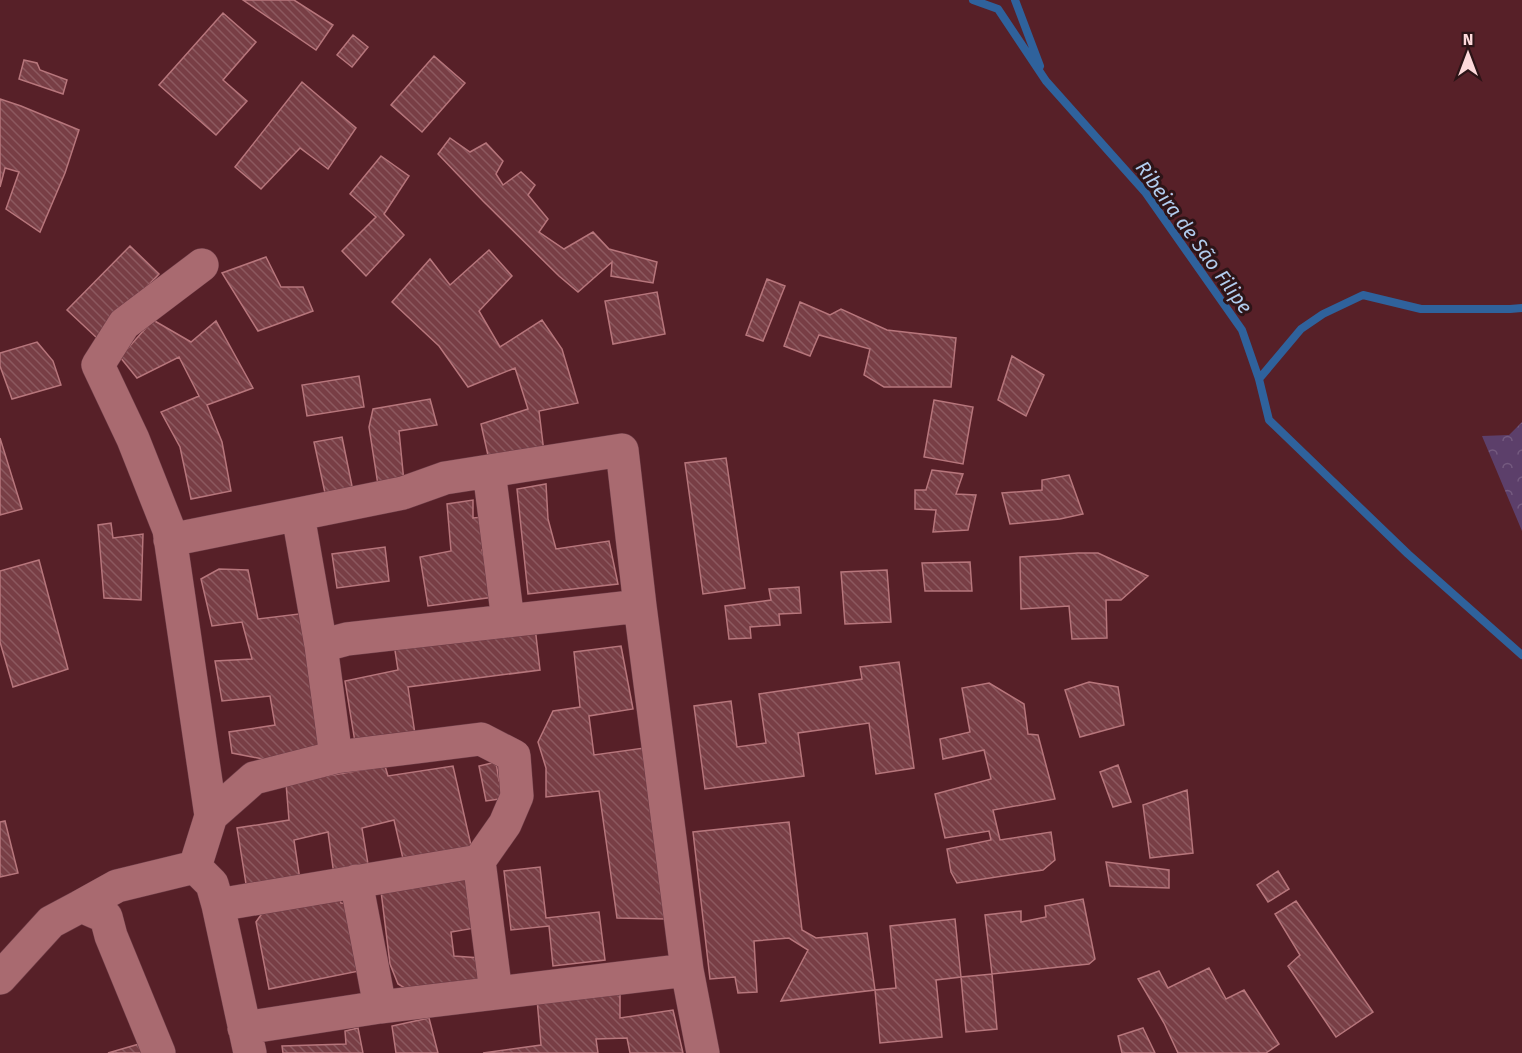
<svg xmlns="http://www.w3.org/2000/svg" width="1522" height="1053" font-family="'Fira Sans',sans-serif">
	<style>
		.forest { fill: url(#forest-crowns) }
		.lines { fill: none; stroke-linecap: round; stroke-linejoin: round }
		.stream { stroke: #2f629c; stroke-width: 8 }
		.building { fill: url(#building-back-hatch); stroke: #b7767c; stroke-width: 1.5 }
		.minor-casing { stroke: #6d3c46; stroke-width: 34 }
		.minor { stroke: #a96a70; stroke-width: 33 }
		.labels { text-anchor: middle; dominant-baseline: central; stroke-width: 6; stroke-linejoin: round; paint-order: stroke }
		.water-label { font-size: 20px; font-style: italic; fill: #b1ccee; stroke: #2d1417 }
	</style>
	<defs>
		<pattern id="forest-crowns" width="20" height="18" patternUnits="userSpaceOnUse" patternTransform="scale(1.5)"><rect width="20" height="18" fill="#5c3f6a"/><path d="M2 6a3 3 0 1 1 6 0M12 15a3 3 0 1 1 6 0" fill="none" stroke="#745a7f"/></pattern>
		<pattern id="building-back-hatch" width="6" height="6" patternUnits="userSpaceOnUse" patternTransform="scale(1.5)"><rect width="6" height="6" fill="#783e45"/><path d="M-1 5l2 2M0 0l6 6M5-1l2 2" fill="none" stroke="#8c595f"/></pattern>
	</defs>
	<rect width="100%" height="100%" fill="#572028"/>
	<!-- forest -->
	<path class="forest" d="M1522,422V531L1482,436L1509,435Z"/>
	<g class="lines">
		<!-- stream -->
		<path class="stream" d="M973,0L998,9L1046,81L1145,192L1242,330L1259,379L1269,420L1408,554L1522,655
			M1015,0L1040,66
			M1259,379L1301,329L1323,314L1363,295L1421,309H1510L1522,308"/>
	</g>
	<!-- building -->
	<path class="building" d="M243,0H294L333,25L316,50Z
		M223,13L256,42L223,80L247,101L216,135L159,85Z
		M353,35L368,47L352,67L337,55Z
		M434,56L465,83L422,132L391,105Z
		M24,60L37,63L40,70L67,80L63,94L19,79Z
		M302,82L356,128L328,169L300,148L261,189L235,167Z
		M0,99L21,106L79,130L65,173L40,232L6,209L19,172L5,168L0,187Z
		M450,138L470,152L486,143L503,161L496,174L503,185L521,172L535,185L528,195L548,219L539,232L564,249L593,232L609,249L657,262L653,283L611,276L612,262L578,292L559,276L483,201L438,154Z
		M381,156L409,176L384,214L404,235L366,276L342,251L376,217L350,194Z
		M130,246L159,274L97,338L67,310Z
		M489,250L512,276L479,311L500,347L542,320L562,349L578,403L539,411L544,452L489,460L481,424L528,409L515,368L468,387L439,346L392,302L430,259L450,285Z
		M266,257L281,287H303L313,311L258,331L222,273Z
		M767,279L785,286L763,341L746,335Z
		M657,292L665,334L613,344L605,301Z
		M800,302L830,315L841,309L887,330L956,338L951,387H884L864,375L870,349L819,335L810,356L784,346Z
		M153,320L191,342L216,321L253,388L207,405L222,442L231,491L191,499L180,447L161,412L199,396L179,357L137,378L120,357Z
		M37,342L53,361L61,385L12,399L0,366V353Z
		M1012,356L1044,375L1026,416L998,400Z
		M359,376L364,407L307,416L302,385Z
		M430,399L437,425L399,431L404,482L378,485L369,427L373,409Z
		M934,400L973,407L963,464L924,457Z
		M342,437L352,486L343,493H325L314,442Z
		M0,438L22,509L0,515Z
		M726,458L745,588L703,594L685,463Z
		M932,470L963,474L956,494L976,495L968,530L933,532L936,510L915,509V490H926Z
		M1069,475L1083,514L1060,519L1010,524L1002,493L1042,490V480Z
		M546,484L548,519L556,549L609,541L618,584L528,594L517,489Z
		M473,500V518L484,517L489,542L482,550L494,597L428,606L420,557L451,551L447,504Z
		M111,523L113,538L143,534L141,600L104,598L98,525Z
		M385,547L389,581L337,588L332,554Z
		M1078,553H1098L1148,576L1121,600H1106L1107,638L1072,639L1069,606L1021,609L1020,557Z
		M39,560L68,669L13,687L0,642V571Z
		M970,562L972,591H925L922,563Z
		M219,569L248,570L258,619L307,613L324,747L268,760L232,753L229,732L275,725L270,696L222,701L215,661L252,659L242,622L212,626L201,579Z
		M887,570L891,622L845,624L841,572Z
		M799,587L801,613L779,614L780,625L750,627L751,638L729,639L725,606L771,600L769,589Z
		M535,627L540,670L408,687L415,734L355,742L345,681L398,670L394,644Z
		M621,646L633,709L589,716L594,755L644,748L666,919L617,918L599,791L546,797V768L538,742L553,711L580,707L574,652Z
		M899,662L914,768L876,774L869,723L798,733L804,776L705,789L694,706L731,701L737,747L766,743L759,694L862,679L860,667Z
		M1089,682L1118,687L1124,725L1080,737L1065,690Z
		M989,683L1024,704L1028,734L1038,735L1055,799L993,810L1000,840L1051,832L1055,860L1043,870L957,883L951,872L947,849L991,840L989,831L945,838L935,794L991,779L984,750L943,759L940,739L970,732L962,688Z
		M496,762L499,781L506,788V798L486,801L479,766Z
		M1118,765L1131,802L1113,807L1100,772Z
		M385,766L388,776L453,766L473,854L404,863L394,820L362,828L369,870L334,875L328,832L294,840L300,880L247,890L237,828L289,820L286,783Z
		M1187,790L1193,853L1150,858L1143,805Z
		M5,821L18,873L0,877V822Z
		M789,822L802,930L816,938L867,933L875,990L781,1001L808,950L789,938L754,941L757,992L738,993L735,977L710,979L693,832Z
		M1106,862L1169,870V888L1110,886Z
		M540,867L546,918L599,912L605,960L553,966L549,926L511,930L504,871Z
		M1278,871L1289,889L1268,902L1257,885Z
		M473,876L481,927L451,932L454,956L481,958L484,983L413,993L398,984L390,964L381,891Z
		M338,895L341,903L353,904L364,970L269,989L256,922L263,912Z
		M1083,899L1095,959L1089,964L992,974L985,915L1021,911V922L1046,917L1045,906Z
		M1296,901L1373,1012L1336,1037L1288,966L1300,955L1275,914Z
		M955,919L961,977L936,980L942,1037L880,1043L875,990L896,988L890,926Z
		M1209,968L1226,999L1244,990L1279,1044L1266,1053H1178L1164,1023L1138,979L1159,971L1168,988Z
		M992,974L997,1029L966,1032L961,977Z
		M620,991V1018L673,1010L683,1053H630L627,1038L596,1039L598,1053H483L541,1045L537,999Z
		M429,1018L438,1053H396L392,1026Z
		M358,1028L363,1053H283L282,1046L346,1044L345,1031Z
		M1143,1028L1155,1053H1122L1118,1036Z
		M146,1042L150,1053H108Z"/>
	<g class="lines">
		<defs>
			<path id="minor" d="M202,265L124,324L98,365L133,439L169,530L211,816
				M489,471L508,621
				M298,515L321,646
				M170,540L403,493L445,478L622,450L640,606L687,970L380,1007L244,1028
				M336,757L481,739L514,756L517,796L505,824L479,861L496,993
				M195,867L211,816L254,778L336,757L321,646L347,639L640,606
				M356,881L380,1007
				M218,905L479,861
				M81,906L117,886L195,867L212,884L218,905L250,1053
				M687,970L703,1053
				M0,978L51,922L81,906L106,917L111,936L159,1053"/>
		</defs>
		<!-- minor casing -->
		<use href="#minor" class="minor-casing"/>
		<!-- minor -->
		<use href="#minor" class="minor"/>
	</g>
	<g class="labels">
		<!-- water labels -->
		<g class="water-label">
			<text transform="translate(1194 237) rotate(54)">Ribeira de São Filipe</text>
		</g>
	</g>
	<!-- north arrow -->
	<g transform="translate(1468 54)" stroke="#2d1417" stroke-width="4.5" paint-order="stroke">
	<path d="M0-4.5L10 22L0 15L-10 22Z" fill="#fdd9db"/>
	<text y="-9" font-size="16" font-weight="bold" text-anchor="middle" fill="#fdd9db">N</text>
	</g>
</svg>
